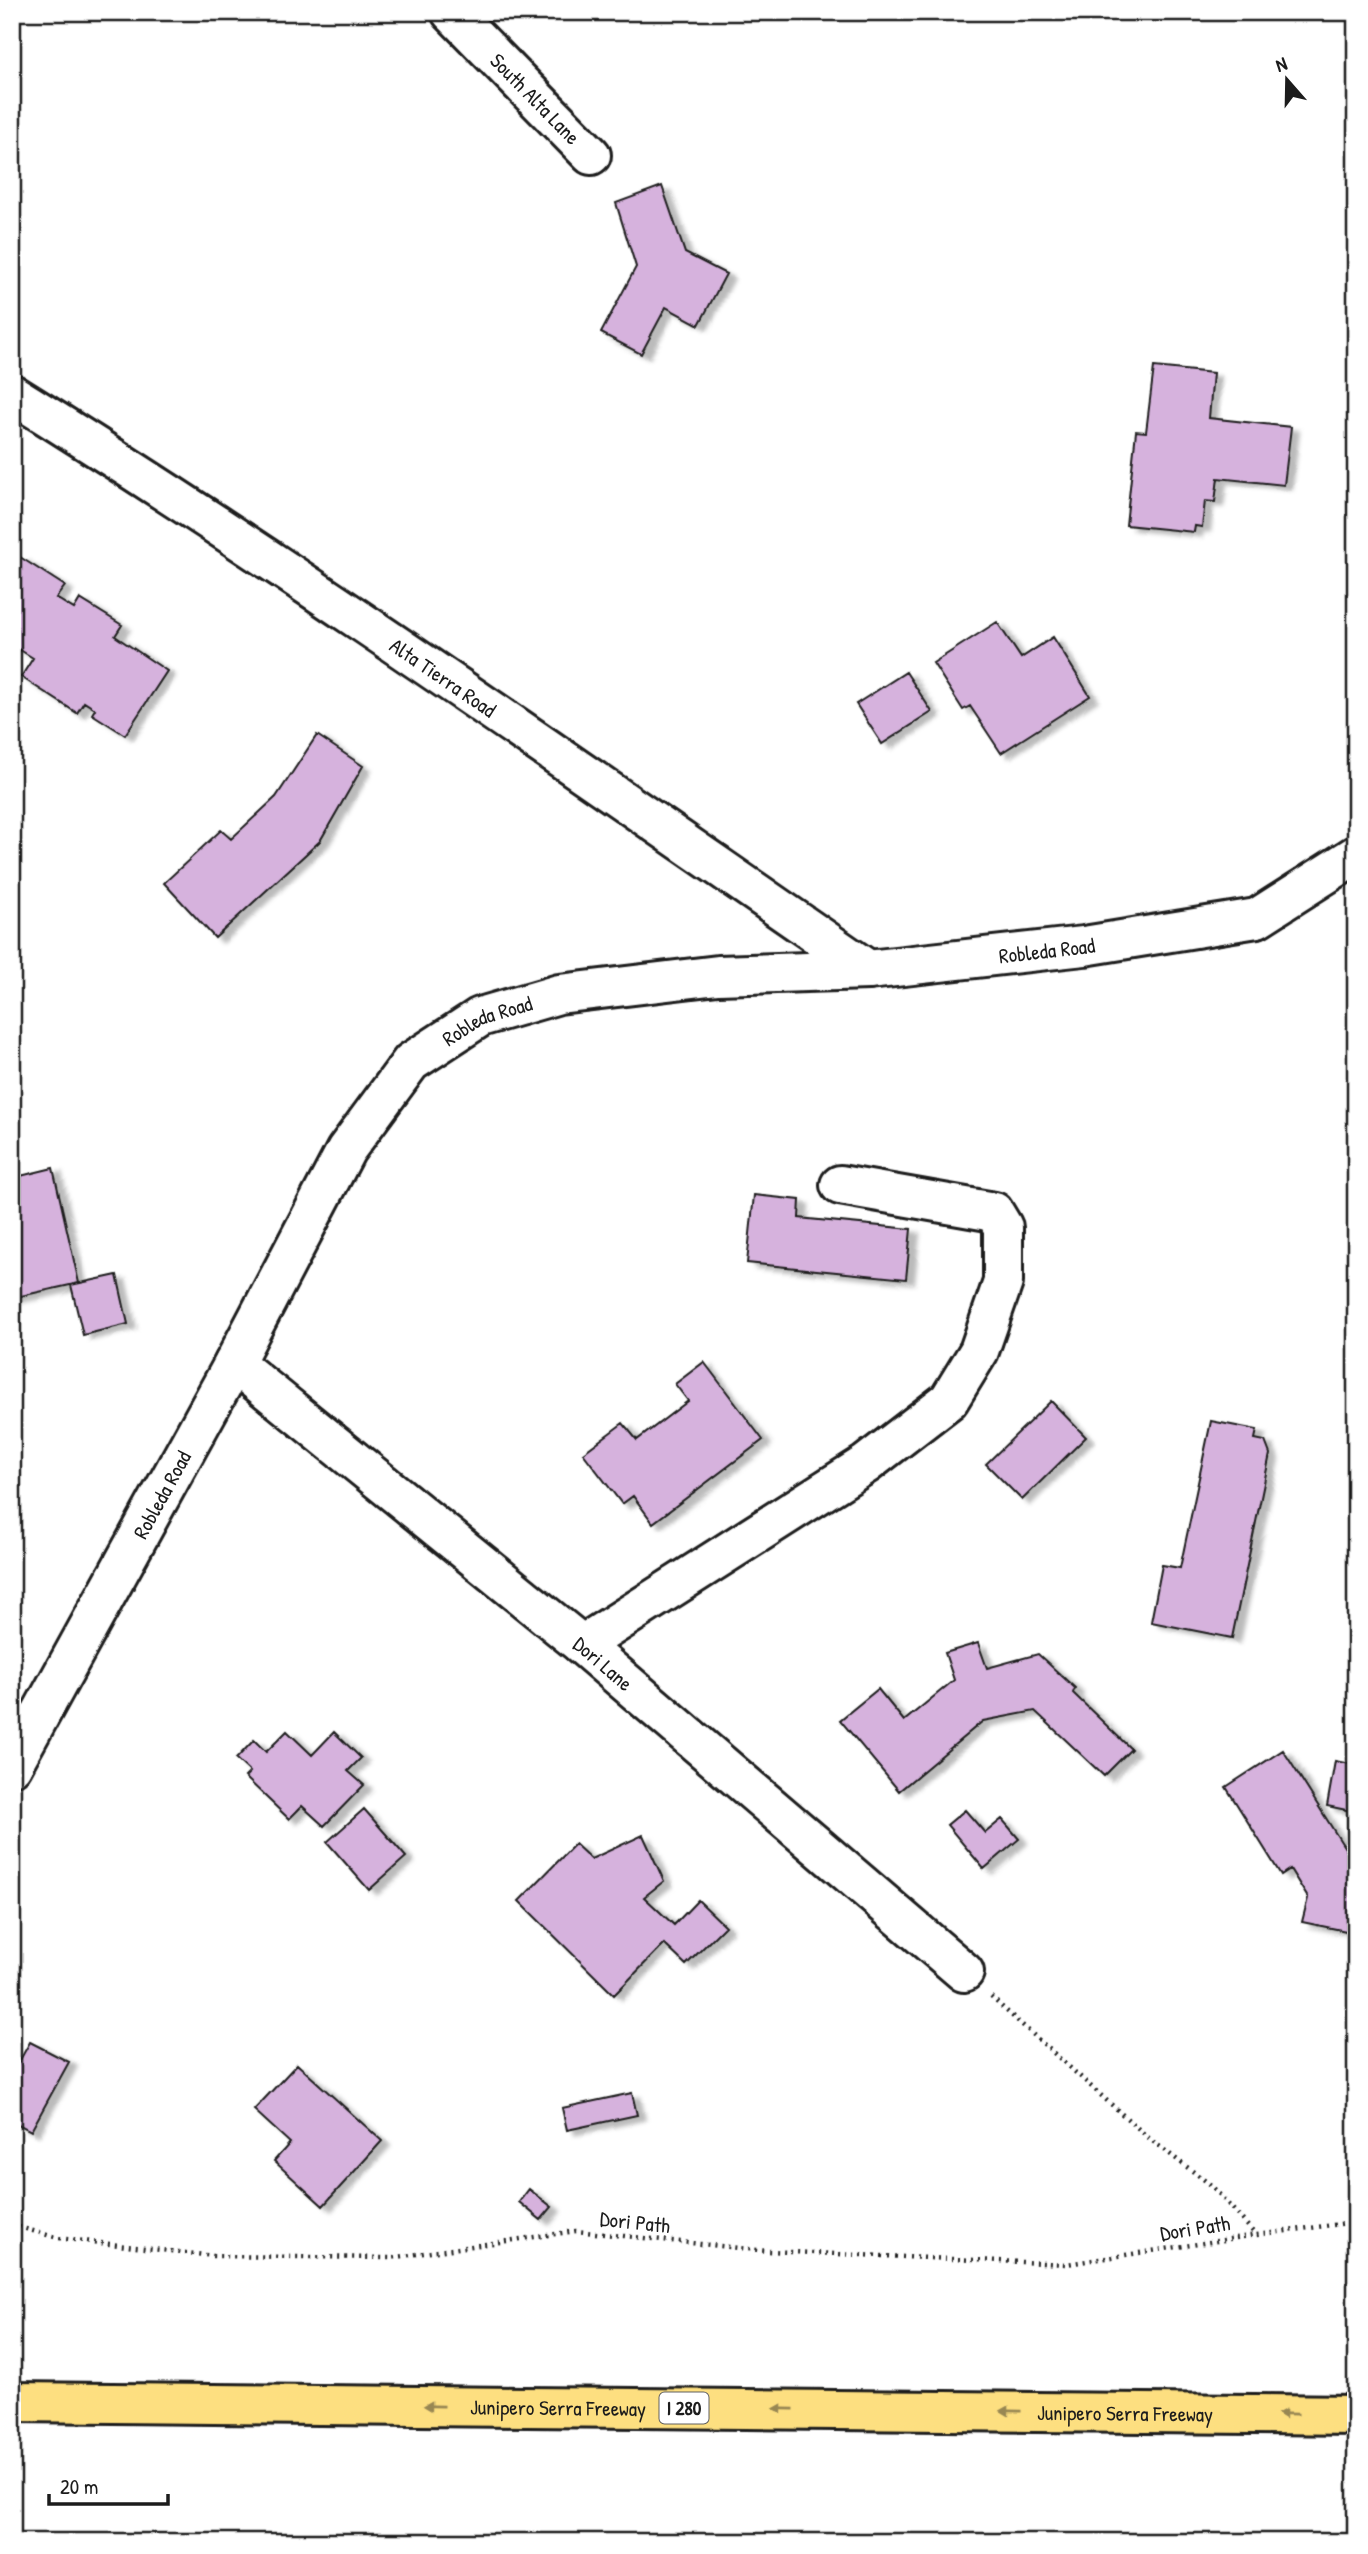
<svg xmlns="http://www.w3.org/2000/svg" width="1368" height="2554" font-family="'Patrick Hand',sans-serif">
	<style>
		.building { fill: #d6b2dd; stroke: #1c1c1c; stroke-width: 2; filter: url(#shadow) }
		.lines { fill: none; stroke-linecap: round; stroke-linejoin: round }
		.minor-casing { stroke: #1c1c1c; stroke-width: 44 }
		.highway-casing { stroke: #1c1c1c; stroke-width: 44 }
		.path { stroke: #1c1c1c; stroke-width: 4.5; stroke-dasharray: 2 5; stroke-linecap: butt }
		.minor { stroke: #fff; stroke-width: 38 }
		.highway { stroke: #fddf80; stroke-width: 38 }
		.oneway { fill: #988753 }
		.labels { text-anchor: middle; dominant-baseline: central; stroke-width: 6; stroke-linejoin: round; paint-order: stroke }
		.shield { fill: #fff; stroke: #606060; stroke-width: 2 }
		.shield-label { font-size: 19px; font-weight: bold; fill: #1c1c1c }
		.street-label { font-size: 21px; fill: #1c1c1c; stroke: #fff }
	</style>
	<defs>
		<filter id="shadow"><feDropShadow dx="8" dy="4.5" stdDeviation="2" flood-color="#0004"/></filter>
	</defs>
	<rect width="100%" height="100%" fill="#fff"/>
	<filter id="ink" filterUnits="userSpaceOnUse"><feTurbulence type="fractalNoise" baseFrequency=".0143" numOctaves="2"/><feDisplacementMap in="SourceGraphic" scale="14" xChannelSelector="R" yChannelSelector="G"/><feConvolveMatrix kernelMatrix="1 2 1 2 8 2 1 2 1" color-interpolation-filters="sRGB"/></filter>
	<g filter="url(#ink)">
		<!-- building -->
		<path class="building" d="M662,186L685,253L726,274L699,325L666,307L641,354L601,333L636,267L616,203Z
			M1154,367L1213,373L1209,418L1291,427L1284,485L1218,478L1215,502L1205,501L1202,527L1195,526L1194,532L1126,525L1136,431L1146,432Z
			M20,557L65,586L56,598L74,609L80,599L122,625L115,636L167,671L125,735L92,714L95,709L84,702L77,713L21,677L33,658L12,645V569Z
			M997,622L1021,658L1053,637L1090,696L1001,753L970,706L963,710L933,663Z
			M906,672L932,712L882,744L856,704Z
			M317,735L363,766L320,841L215,938L164,883L221,830L231,839L276,797Z
			M53,1168L79,1283L12,1298V1178Z
			M754,1195L800,1200L799,1218L911,1229L906,1279L747,1263Z
			M117,1275L128,1324L83,1335L71,1285Z
			M704,1362L763,1440L653,1523L633,1496L622,1504L583,1453L623,1423L637,1440L688,1401L675,1384Z
			M1051,1401L1086,1437L1022,1500L986,1464Z
			M1211,1421L1257,1430L1255,1439L1265,1441L1270,1454L1232,1638L1151,1622L1162,1565L1180,1568Z
			M978,1643L987,1668L1038,1654L1075,1688L1073,1693L1131,1749L1104,1776L1035,1711L983,1721L899,1791L840,1720L878,1689L904,1721L954,1680L945,1653Z
			M287,1731L312,1755L334,1732L361,1758L348,1771L364,1785L324,1826L302,1806L289,1819L245,1777L250,1772L236,1759L254,1740L266,1752Z
			M1283,1750L1348,1853L1356,1855V1933L1302,1922L1308,1898L1290,1869L1281,1875L1226,1787Z
			M1335,1761L1356,1765V1812L1327,1806Z
			M364,1809L406,1857L369,1890L327,1842Z
			M965,1810L985,1833L1002,1819L1019,1839L984,1869L947,1825Z
			M643,1835L664,1881L644,1897L674,1925L698,1900L725,1926L686,1965L664,1944L614,1995L519,1901L575,1844L591,1859Z
			M30,2042L69,2062L31,2131L12,2121V2074Z
			M297,2064L382,2141L323,2206L274,2161L290,2143L254,2110Z
			M632,2093L637,2115L567,2130L562,2108Z
			M529,2189L552,2207L541,2220L519,2202Z"/>
		<g class="lines">
			<defs>
				<g id="minor">
					<path id="s1" d="M451,12L591,155"/>
					<path id="s2" d="M12,394C304,576 585,775 868,970"/>
					<path id="s3" d="M234,1363L582,1645L964,1972"/>
					<path d="M582,1645L866,1464L949,1400L979,1351L1003,1282V1227L994,1212L840,1185"/>
					<path id="s4" d="M12,1766L234,1363L346,1150L411,1062L480,1017L559,994L718,975L868,970L1084,946L1257,918L1356,855"/>
				</g>
				<g id="highway">
					<path id="s5" d="M12,2402L1356,2415"/>
				</g>
			</defs>
			<!-- minor casing -->
			<use href="#minor" class="minor-casing"/>
			<!-- highway casing -->
			<use href="#highway" class="highway-casing"/>
			<!-- path -->
			<path class="path" d="M991,1997L1151,2140L1211,2185L1255,2234
				M12,2225L58,2238L213,2256L390,2258L576,2231L768,2251L1067,2264L1256,2235L1356,2222"/>
			<!-- minor -->
			<use href="#minor" class="minor"/>
			<!-- highway -->
			<use href="#highway" class="highway"/>
		</g>
		<!-- one-way arrows -->
		<defs><path id="oneway-solid" d="M-6-.8H1V-3.2L6.5 0L1 3.2V.8H-6Z" transform="scale(1.75)"/></defs>
		<g class="oneway">
			<use href="#oneway-solid" transform="translate(434 2406) rotate(-179)"/>
			<use href="#oneway-solid" transform="translate(784 2409) rotate(-179)"/>
			<use href="#oneway-solid" transform="translate(1011 2411) rotate(-179)"/>
			<use href="#oneway-solid" transform="translate(1288 2414) rotate(-179)"/>
		</g>
	</g>
	<g class="labels">
		<!-- shield labels -->
		<rect class="shield" x="659.5" y="2392.5" width="49" height="31" rx="5"/>
		<g class="shield-label">
			<text x="684" y="2408">I 280</text>
		</g>
		<!-- street labels -->
		<g class="street-label">
			<text stroke="none"><textPath href="#s1" startOffset="121">South Alta Lane</textPath></text>
			<text stroke="none"><textPath href="#s2" startOffset="516">Alta Tierra Road</textPath></text>
			<text stroke="none"><textPath href="#s4" startOffset="1465">Robleda Road</textPath></text>
			<text stroke="none"><textPath href="#s4" startOffset="898">Robleda Road</textPath></text>
			<text stroke="none"><textPath href="#s4" startOffset="310">Robleda Road</textPath></text>
			<text stroke="none"><textPath href="#s3" startOffset="476">Dori Lane</textPath></text>
			<text transform="translate(635 2222) rotate(6)">Dori Path</text>
			<text transform="translate(1195 2228) rotate(-9)">Dori Path</text>
			<text stroke="none"><textPath href="#s5" startOffset="546">Junipero Serra Freeway</textPath></text>
			<text stroke="none"><textPath href="#s5" startOffset="1113">Junipero Serra Freeway</textPath></text>
		</g>
	</g>
	<!-- margin -->
	<rect width="1368" height="2554" fill="none" stroke="#fff" stroke-width="42"/>
	<rect x="21" y="21" width="1326" height="2512" fill="none" stroke="#1c1c1c" stroke-width="2.5" filter="url(#ink)"/>
	<!-- north arrow -->
	<g transform="translate(1287 80) rotate(340)" stroke="#ffffff" stroke-width="5" paint-order="stroke">
	<path d="M0-5L12 26L0 18L-12 26Z" fill="#1c1c1c"/>
	<text y="-10" font-size="19" font-weight="bold" text-anchor="middle" fill="#1c1c1c">N</text>
	</g>
	<!-- scale -->
	<path d="M49 2494v10h119v-10" fill="none" stroke="#1c1c1c" stroke-width="3.5"/>
	<text x="60" y="2494" font-size="21" fill="#1c1c1c" stroke="#ffffff" stroke-width="5" paint-order="stroke">20 m</text>
</svg>
